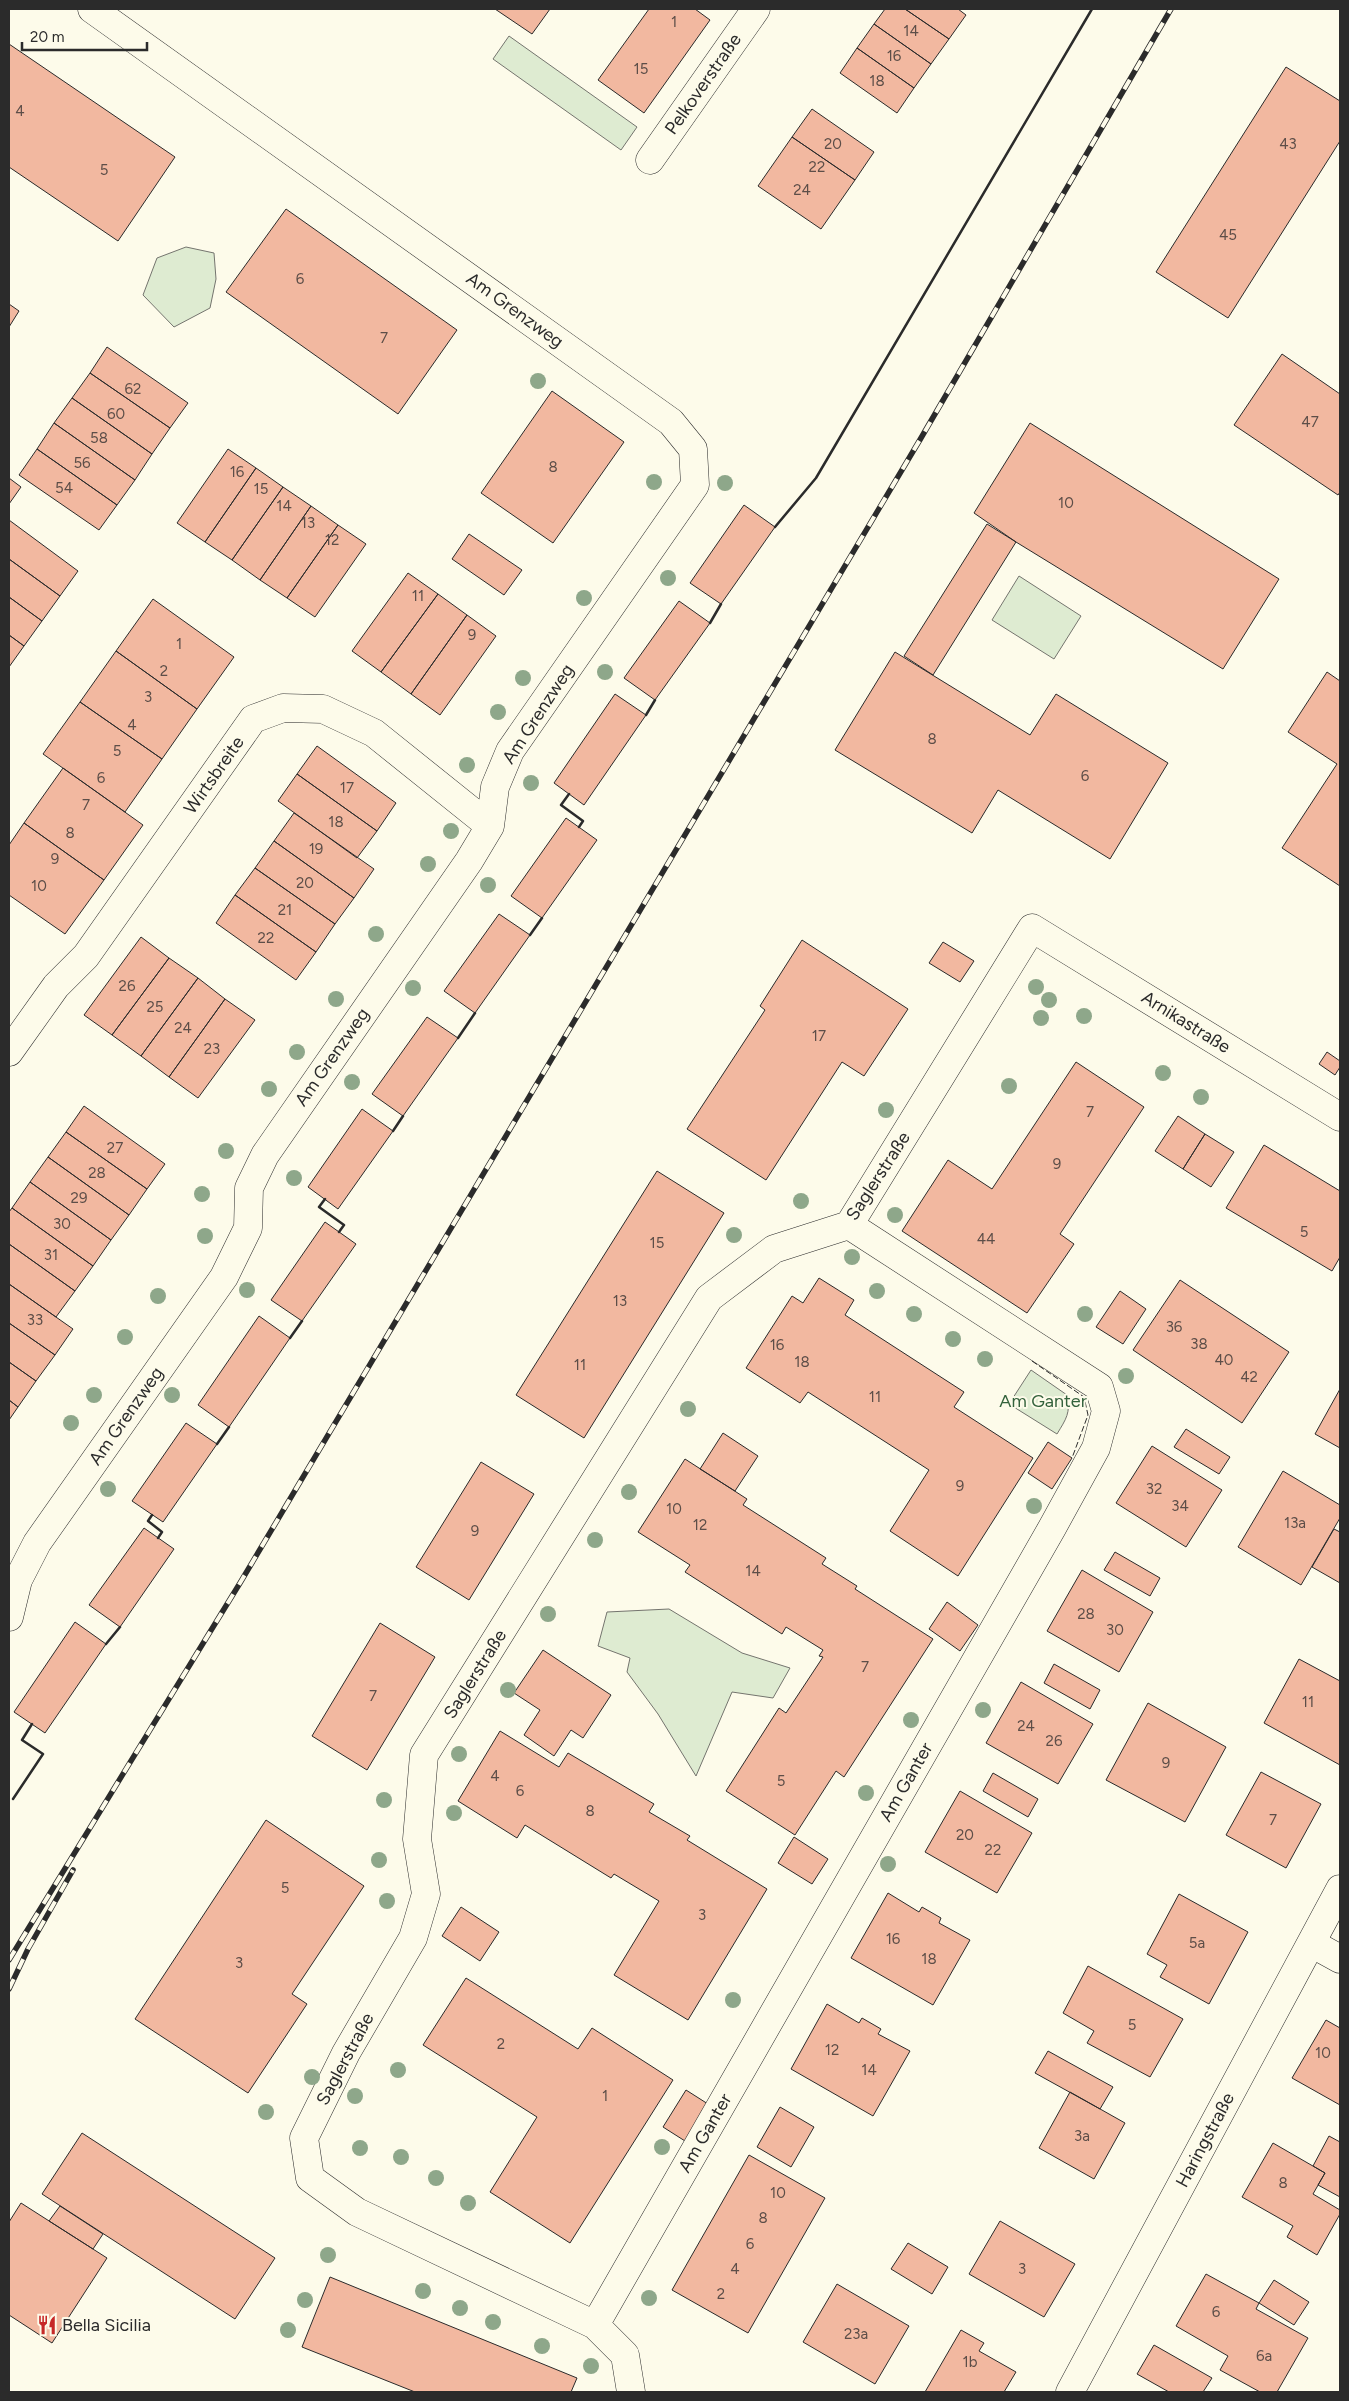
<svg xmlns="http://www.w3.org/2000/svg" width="1349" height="2401" font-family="Figtree,sans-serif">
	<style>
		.green { fill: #deebd1; stroke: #74746e }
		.building { fill: #f2b8a0; stroke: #2b2b2b }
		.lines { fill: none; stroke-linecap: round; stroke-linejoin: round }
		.street-casing { stroke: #2b2b2b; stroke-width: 29 }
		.street { stroke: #fdfbea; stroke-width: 28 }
		.rail-casing { stroke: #2b2b2b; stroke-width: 5.5 }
		.rail { stroke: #fdfbea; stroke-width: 4; stroke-dasharray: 11; stroke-linecap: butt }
		.fence { stroke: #2b2b2b; stroke-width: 1; stroke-dasharray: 6 2.5; stroke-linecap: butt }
		.wall { stroke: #2b2b2b; stroke-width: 2.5 }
		.tree { fill: #8ea78a }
		.labels { text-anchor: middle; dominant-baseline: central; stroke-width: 4; stroke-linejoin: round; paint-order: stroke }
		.number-label { font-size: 15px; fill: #5d4e48 }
		.street-label { font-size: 18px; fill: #2b2b2b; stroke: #fdfbea }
		.park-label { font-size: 18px; fill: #34623c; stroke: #fdfbea }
		.poi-label { font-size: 18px; fill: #2b2b2b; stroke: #fdfbea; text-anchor: start }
	</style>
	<rect width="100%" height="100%" fill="#fdfbea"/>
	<!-- green -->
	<path class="green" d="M509,36L637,127L621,150L493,59Z
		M186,247L214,253L216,279L210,308L174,327L143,295L157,258Z
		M1019,576L1081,616L1054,659L992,620Z
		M1031,1370L1067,1395C1071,1413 1066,1419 1057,1434L1009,1404Z
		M669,1609L742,1653L790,1668L773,1698L732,1692L696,1776L658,1714L627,1672L630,1658L598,1646L607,1612Z"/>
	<!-- building -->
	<path class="building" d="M495,9H550L532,34Z
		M649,9H695L710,20L644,113L598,80Z
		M885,9H905L949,39L931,64L874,24Z
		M905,9H958L966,15L949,39Z
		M874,24L931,64L914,88L857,48Z
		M9,44L175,157L118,241L9,167Z
		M857,48L914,88L897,113L840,73Z
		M1286,67L1340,101V141L1228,318L1156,272Z
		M812,109L874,152L855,180L792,137Z
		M792,137L855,180L821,229L758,186Z
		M286,209L457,330L398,414L226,292Z
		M9,304L19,311L9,327Z
		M107,347L188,403L170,428L90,373Z
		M1282,354L1340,394V492L1338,495L1234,425Z
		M90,373L170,428L152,454L72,398Z
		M552,391L624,442L553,543L481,493Z
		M72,398L152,454L135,480L54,423Z
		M54,423L135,480L117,505L37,449Z
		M1030,423L1279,579L1223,669L1016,542L974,513Z
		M37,449L117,505L99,530L19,475Z
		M228,449L256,468L205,542L177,523Z
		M256,468L283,487L232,560L205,542Z
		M9,478L21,487L9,504Z
		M283,487L311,506L260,580L232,560Z
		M744,505L775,527L721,604L690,583Z
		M311,506L338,525L287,598L260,580Z
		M9,520L78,571L60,596L9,559Z
		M987,524L1016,542L933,675L904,656Z
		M338,525L366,544L315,617L287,598Z
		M469,534L522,570L504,595L452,559Z
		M9,559L60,596L42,621L9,597Z
		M408,573L438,594L381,672L352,651Z
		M438,594L467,615L411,694L381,672Z
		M9,597L42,621L24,646L9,635Z
		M153,599L234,657L197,709L116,651Z
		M679,601L710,623L655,700L624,678Z
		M467,615L496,636L440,715L411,694Z
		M9,635L24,646L9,667Z
		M116,651L197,709L162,759L80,702Z
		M895,652L1030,735L1056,694L1168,763L1110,859L998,790L972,833L835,750Z
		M1327,672L1340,681V886L1282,848L1337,764L1288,732Z
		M615,694L646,715L584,805L554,783Z
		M80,702L162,759L125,812L43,754Z
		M317,746L396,803L377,831L297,774Z
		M63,768L143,825L104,880L24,823Z
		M297,774L377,831L357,858L278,801Z
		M294,813L374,869L354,898L274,841Z
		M566,818L597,840L542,918L511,896Z
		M24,823L104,880L65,934L9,895V845Z
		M274,841L354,898L335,924L255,868Z
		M255,868L335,924L316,952L235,895Z
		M235,895L316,952L296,980L216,923Z
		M499,914L530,935L475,1013L444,991Z
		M141,937L169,958L112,1035L84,1015Z
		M802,940L908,1009L864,1076L842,1062L766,1180L687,1129L765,1010L760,1006Z
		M943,942L974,961L960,982L929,963Z
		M169,958L198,978L141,1056L112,1035Z
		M198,978L225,999L169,1077L141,1056Z
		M225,999L255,1020L198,1098L169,1077Z
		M427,1017L458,1038L403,1116L372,1094Z
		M1327,1052L1340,1061V1067L1335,1075L1319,1064Z
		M1076,1062L1144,1107L1060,1234L1074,1244L1027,1313L902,1231L948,1160L992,1189Z
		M84,1106L165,1164L147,1189L66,1132Z
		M362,1109L393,1131L338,1209L308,1187Z
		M1178,1116L1205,1134L1183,1169L1155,1151Z
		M66,1132L147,1189L129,1215L48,1157Z
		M1205,1134L1234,1152L1211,1187L1183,1169Z
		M1264,1145L1340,1191V1257L1332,1271L1226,1208Z
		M48,1157L129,1215L111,1240L30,1182Z
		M657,1171L724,1213L584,1438L516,1395Z
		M30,1182L111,1240L93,1266L12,1208Z
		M12,1208L93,1266L75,1291L9,1244V1212Z
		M325,1222L356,1244L302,1321L271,1300Z
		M9,1244L75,1291L56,1317L9,1284Z
		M819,1278L854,1300L845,1315L964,1392L954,1407L1033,1458L958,1576L890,1531L929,1470L808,1392L800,1403L746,1368L792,1296L803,1303Z
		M1180,1280L1289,1352L1242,1423L1133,1350Z
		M9,1284L73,1329L55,1355L9,1323Z
		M1120,1291L1146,1309L1123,1344L1096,1327Z
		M259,1316L290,1338L229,1427L198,1405Z
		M9,1323L55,1355L36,1381L9,1362Z
		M9,1362L36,1381L18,1407L9,1400Z
		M1340,1389V1448L1315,1434Z
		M9,1400L18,1407L9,1420Z
		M186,1423L217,1444L163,1522L132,1501Z
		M1186,1429L1230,1457L1219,1474L1174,1447Z
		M723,1433L758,1456L735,1491L700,1469Z
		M1048,1442L1072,1458L1052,1489L1028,1473Z
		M1152,1446L1222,1490L1186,1547L1116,1503Z
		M685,1459L747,1499L743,1505L826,1558L822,1564L857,1586L855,1589L933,1639L844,1777L836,1771L795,1835L726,1791L779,1708L786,1713L823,1657L819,1656L823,1650L786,1627L782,1634L685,1572L690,1565L638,1532Z
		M481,1462L534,1494L469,1600L416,1567Z
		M1283,1471L1340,1505V1518L1301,1585L1238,1547Z
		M144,1528L174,1549L120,1627L89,1605Z
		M1334,1529L1340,1532V1583L1312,1567Z
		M1115,1552L1160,1578L1150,1596L1104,1570Z
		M1082,1570L1153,1612L1119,1672L1047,1631Z
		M947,1602L978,1625L960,1651L929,1629Z
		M75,1622L106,1644L45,1733L14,1712Z
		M380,1623L435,1657L367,1770L312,1736Z
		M543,1650L611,1695L583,1738L571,1730L554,1756L524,1735L540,1710L514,1693Z
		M1299,1659L1340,1681V1765L1264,1723Z
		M1054,1664L1100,1690L1090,1709L1044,1683Z
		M1021,1682L1093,1724L1058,1784L986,1743Z
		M1148,1703L1226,1747L1185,1822L1106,1780Z
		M500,1731L559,1767L568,1753L654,1804L649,1812L690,1836L687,1840L767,1889L688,2020L614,1975L659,1901L614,1874L611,1878L525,1825L517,1838L458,1801Z
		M1261,1772L1321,1804L1286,1868L1226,1835Z
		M993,1773L1038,1799L1028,1817L983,1791Z
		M960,1791L1032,1833L997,1893L925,1852Z
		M266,1820L364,1886L292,1994L307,2004L248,2093L135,2019Z
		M794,1837L828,1859L812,1884L778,1863Z
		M888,1893L919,1912L922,1907L941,1918L939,1923L970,1940L933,2005L851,1958Z
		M1179,1894L1248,1932L1209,2004L1160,1977L1167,1965L1147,1954Z
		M461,1907L499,1932L480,1961L442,1936Z
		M1088,1966L1183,2019L1150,2077L1087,2043L1094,2031L1063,2013Z
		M466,1978L578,2049L592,2028L673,2080L570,2243L490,2192L537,2117L423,2045Z
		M827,2004L859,2023L862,2018L881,2029L878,2034L910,2051L873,2116L791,2069Z
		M1326,2020L1340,2028V2105L1292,2078Z
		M1048,2051L1113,2087L1100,2109L1035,2073Z
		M686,2090L708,2104L685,2141L663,2127Z
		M1070,2092L1125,2123L1094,2179L1039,2148Z
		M780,2107L814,2127L791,2167L757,2147Z
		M82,2133L275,2258L235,2319L42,2194Z
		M1329,2136L1340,2142V2197L1318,2185L1325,2173L1313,2166Z
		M1273,2143L1325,2173L1313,2194L1340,2210V2214L1317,2255L1287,2237L1293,2226L1242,2197Z
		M749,2155L825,2198L748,2333L672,2290Z
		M21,2203L107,2258L52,2343L9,2315V2222Z
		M60,2206L103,2234L93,2249L49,2221Z
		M1000,2221L1075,2264L1044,2317L969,2274Z
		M908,2243L948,2267L932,2294L891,2269Z
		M1206,2274L1259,2303L1256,2309L1308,2338L1277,2392H1260L1220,2370L1228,2356L1176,2326Z
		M330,2277L577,2378L571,2392H415L302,2347Z
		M1274,2280L1309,2302L1294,2325L1259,2303Z
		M837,2284L909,2326L875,2384L803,2342Z
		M961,2330L984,2343L979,2351L1016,2372L1004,2392H925Z
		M1154,2345L1212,2378L1203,2392H1169L1137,2374Z"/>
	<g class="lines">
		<defs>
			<path id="street" d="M650,160L756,9
				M9,1052L56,986L86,956L253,719L283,708L323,709L374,733L490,826
				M9,1617L18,1580L37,1543L224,1277L248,1228L249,1188L265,1155L469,861L490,826L495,787L510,751L695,485L693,449L671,422L92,9
				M1311,1943L1340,1959
				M595,2325L1052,1528L1096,1448L1106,1411L1099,1387L849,1225
				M631,2392L625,2355L595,2325L357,2212L310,2178L304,2138L346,2053L413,1938L426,1894L417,1839L424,1755L709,1298L774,1249L849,1225L1032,928L1340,1117
				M1070,2392L1340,1889"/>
		</defs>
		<!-- street casing -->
		<use href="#street" class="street-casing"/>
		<!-- street -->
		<use href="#street" class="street"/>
		<defs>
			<path id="rail" d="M9,1960L240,1583L921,438L1171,9
				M9,1989L28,1949L73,1870"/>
		</defs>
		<!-- rail casing -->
		<use href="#rail" class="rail-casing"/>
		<!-- rail -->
		<use href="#rail" class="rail"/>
		<!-- fence -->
		<path class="fence" d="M1032,1361L1084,1397L1088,1415L1072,1458"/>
		<!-- wall -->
		<path class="wall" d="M775,527L816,478L1092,9
			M710,623L721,604
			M646,715L655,700
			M569,794L561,805L583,821L579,827
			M530,935L542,918
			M458,1038L475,1013
			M393,1131L403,1116
			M325,1199L319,1207L344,1225L339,1232
			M290,1338L302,1321
			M217,1444L229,1427
			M152,1515L148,1521L162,1532L158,1538
			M106,1644L120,1627
			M13,1799L43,1754L22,1740L32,1724"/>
	</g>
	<!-- trees -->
	<g class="tree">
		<circle cx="538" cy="381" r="8"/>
		<circle cx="654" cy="482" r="8"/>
		<circle cx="725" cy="483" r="8"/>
		<circle cx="668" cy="578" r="8"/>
		<circle cx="584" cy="598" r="8"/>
		<circle cx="605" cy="672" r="8"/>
		<circle cx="523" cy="678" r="8"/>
		<circle cx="498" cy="712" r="8"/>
		<circle cx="467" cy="765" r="8"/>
		<circle cx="531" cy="783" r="8"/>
		<circle cx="451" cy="831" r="8"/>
		<circle cx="428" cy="864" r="8"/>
		<circle cx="488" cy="885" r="8"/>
		<circle cx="376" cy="934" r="8"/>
		<circle cx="1036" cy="987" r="8"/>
		<circle cx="413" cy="988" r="8"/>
		<circle cx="336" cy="999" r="8"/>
		<circle cx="1049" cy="1000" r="8"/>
		<circle cx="1084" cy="1016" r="8"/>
		<circle cx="1041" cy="1018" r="8"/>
		<circle cx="297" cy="1052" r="8"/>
		<circle cx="1163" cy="1073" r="8"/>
		<circle cx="352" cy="1082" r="8"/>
		<circle cx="1009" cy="1086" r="8"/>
		<circle cx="269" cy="1089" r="8"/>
		<circle cx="1201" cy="1097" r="8"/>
		<circle cx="886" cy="1110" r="8"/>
		<circle cx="226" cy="1151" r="8"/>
		<circle cx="294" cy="1178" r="8"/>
		<circle cx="202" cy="1194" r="8"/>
		<circle cx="801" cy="1201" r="8"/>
		<circle cx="895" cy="1215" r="8"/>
		<circle cx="734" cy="1235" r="8"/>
		<circle cx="205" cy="1236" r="8"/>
		<circle cx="852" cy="1257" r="8"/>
		<circle cx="247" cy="1290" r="8"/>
		<circle cx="877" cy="1291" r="8"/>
		<circle cx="158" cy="1296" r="8"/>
		<circle cx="914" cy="1314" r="8"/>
		<circle cx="1085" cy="1314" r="8"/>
		<circle cx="125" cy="1337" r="8"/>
		<circle cx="953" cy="1339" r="8"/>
		<circle cx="985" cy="1359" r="8"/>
		<circle cx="1126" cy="1376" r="8"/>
		<circle cx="94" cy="1395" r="8"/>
		<circle cx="172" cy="1395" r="8"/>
		<circle cx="688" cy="1409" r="8"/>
		<circle cx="71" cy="1423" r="8"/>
		<circle cx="108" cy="1489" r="8"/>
		<circle cx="629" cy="1492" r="8"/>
		<circle cx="1034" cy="1506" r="8"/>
		<circle cx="595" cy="1540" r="8"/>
		<circle cx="548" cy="1614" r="8"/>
		<circle cx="508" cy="1690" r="8"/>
		<circle cx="983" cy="1710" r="8"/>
		<circle cx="911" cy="1720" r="8"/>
		<circle cx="459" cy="1754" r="8"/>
		<circle cx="866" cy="1793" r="8"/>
		<circle cx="384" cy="1800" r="8"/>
		<circle cx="454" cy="1813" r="8"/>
		<circle cx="379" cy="1860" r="8"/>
		<circle cx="888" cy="1864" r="8"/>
		<circle cx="387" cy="1901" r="8"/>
		<circle cx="733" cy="2000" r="8"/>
		<circle cx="398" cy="2070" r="8"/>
		<circle cx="312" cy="2077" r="8"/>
		<circle cx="355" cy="2096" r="8"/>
		<circle cx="266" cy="2112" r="8"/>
		<circle cx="662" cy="2147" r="8"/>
		<circle cx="360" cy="2148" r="8"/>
		<circle cx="401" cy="2157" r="8"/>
		<circle cx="436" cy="2178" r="8"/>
		<circle cx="468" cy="2203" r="8"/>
		<circle cx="328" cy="2255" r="8"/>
		<circle cx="423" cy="2291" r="8"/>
		<circle cx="649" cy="2298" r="8"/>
		<circle cx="305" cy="2300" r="8"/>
		<circle cx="460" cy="2308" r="8"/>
		<circle cx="493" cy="2322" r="8"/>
		<circle cx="288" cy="2330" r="8"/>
		<circle cx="542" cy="2346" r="8"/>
		<circle cx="591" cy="2366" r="8"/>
	</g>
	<!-- icons -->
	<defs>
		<symbol id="restaurant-bare" viewBox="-9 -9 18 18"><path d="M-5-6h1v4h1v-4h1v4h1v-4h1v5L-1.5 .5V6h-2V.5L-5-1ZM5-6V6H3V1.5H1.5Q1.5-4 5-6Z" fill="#c62828" stroke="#fdfbea" stroke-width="2.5" paint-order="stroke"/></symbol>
	</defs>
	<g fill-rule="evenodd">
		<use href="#restaurant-bare" x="33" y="2311" width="28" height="28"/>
	</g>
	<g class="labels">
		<!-- number labels -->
		<g class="number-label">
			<text x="674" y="22">1</text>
			<text x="911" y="31">14</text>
			<text x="894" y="56">16</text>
			<text x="641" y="69">15</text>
			<text x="877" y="81">18</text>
			<text x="20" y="111">4</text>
			<text x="833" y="144">20</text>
			<text x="1288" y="144">43</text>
			<text x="817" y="167">22</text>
			<text x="104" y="170">5</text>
			<text x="802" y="190">24</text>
			<text x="1228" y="235">45</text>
			<text x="300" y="279">6</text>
			<text x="384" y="338">7</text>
			<text x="133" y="389">62</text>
			<text x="116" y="414">60</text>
			<text x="1310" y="422">47</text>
			<text x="99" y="438">58</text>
			<text x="82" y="463">56</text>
			<text x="553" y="467">8</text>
			<text x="237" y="472">16</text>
			<text x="64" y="488">54</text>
			<text x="261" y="489">15</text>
			<text x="1066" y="503">10</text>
			<text x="284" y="506">14</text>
			<text x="308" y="523">13</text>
			<text x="332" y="540">12</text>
			<text x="418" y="596">11</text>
			<text x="472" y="635">9</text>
			<text x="179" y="644">1</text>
			<text x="164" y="671">2</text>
			<text x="148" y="697">3</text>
			<text x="132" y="725">4</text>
			<text x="932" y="739">8</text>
			<text x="117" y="751">5</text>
			<text x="1085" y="776">6</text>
			<text x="101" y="778">6</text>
			<text x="347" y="788">17</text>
			<text x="86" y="805">7</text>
			<text x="336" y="822">18</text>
			<text x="70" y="833">8</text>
			<text x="316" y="849">19</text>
			<text x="55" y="859">9</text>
			<text x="305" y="883">20</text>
			<text x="39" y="886">10</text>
			<text x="285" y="910">21</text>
			<text x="266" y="938">22</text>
			<text x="127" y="986">26</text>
			<text x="155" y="1007">25</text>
			<text x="183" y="1028">24</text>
			<text x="819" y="1036">17</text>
			<text x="212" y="1049">23</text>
			<text x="1090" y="1112">7</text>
			<text x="115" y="1148">27</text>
			<text x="1057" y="1164">9</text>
			<text x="97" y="1173">28</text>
			<text x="79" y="1198">29</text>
			<text x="62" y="1224">30</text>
			<text x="1304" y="1232">5</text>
			<text x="986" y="1239">44</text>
			<text x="657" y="1243">15</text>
			<text x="51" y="1255">31</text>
			<text x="620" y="1301">13</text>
			<text x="35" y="1320">33</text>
			<text x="1174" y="1327">36</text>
			<text x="1199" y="1344">38</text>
			<text x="777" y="1345">16</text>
			<text x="1224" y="1360">40</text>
			<text x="802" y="1362">18</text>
			<text x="580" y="1365">11</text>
			<text x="1249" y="1377">42</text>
			<text x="875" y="1397">11</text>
			<text x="960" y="1486">9</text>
			<text x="1154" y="1489">32</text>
			<text x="1180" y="1506">34</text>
			<text x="674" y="1509">10</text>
			<text x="1295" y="1523">13a</text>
			<text x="700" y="1525">12</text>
			<text x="475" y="1531">9</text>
			<text x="753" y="1571">14</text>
			<text x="1086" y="1614">28</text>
			<text x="1115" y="1630">30</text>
			<text x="865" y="1667">7</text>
			<text x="373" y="1696">7</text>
			<text x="1308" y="1702">11</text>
			<text x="1026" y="1726">24</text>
			<text x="1054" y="1741">26</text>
			<text x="1166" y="1763">9</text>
			<text x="495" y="1776">4</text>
			<text x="781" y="1781">5</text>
			<text x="520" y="1791">6</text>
			<text x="590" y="1811">8</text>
			<text x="1273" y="1820">7</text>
			<text x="965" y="1835">20</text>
			<text x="993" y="1850">22</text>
			<text x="285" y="1888">5</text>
			<text x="702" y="1915">3</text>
			<text x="893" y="1939">16</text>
			<text x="1197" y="1943">5a</text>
			<text x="929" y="1959">18</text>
			<text x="239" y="1963">3</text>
			<text x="1132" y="2025">5</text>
			<text x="501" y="2044">2</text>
			<text x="832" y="2050">12</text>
			<text x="1323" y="2053">10</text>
			<text x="869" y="2070">14</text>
			<text x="605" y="2096">1</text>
			<text x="1082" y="2136">3a</text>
			<text x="1283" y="2183">8</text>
			<text x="778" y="2193">10</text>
			<text x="763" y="2218">8</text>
			<text x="750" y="2244">6</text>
			<text x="735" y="2269">4</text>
			<text x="1022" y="2269">3</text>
			<text x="721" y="2294">2</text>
			<text x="1216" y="2312">6</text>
			<text x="856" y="2334">23a</text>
			<text x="1264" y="2356">6a</text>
			<text x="970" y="2362">1b</text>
		</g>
		<!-- street labels -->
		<g class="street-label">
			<text transform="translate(703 84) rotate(-55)">Pelkoverstraße</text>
			<text transform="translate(515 310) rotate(36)">Am Grenzweg</text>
			<text transform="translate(538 714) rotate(-57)">Am Grenzweg</text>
			<text transform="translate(214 775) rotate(-55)">Wirtsbreite</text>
			<text transform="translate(1186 1022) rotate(32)">Arnikastraße</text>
			<text transform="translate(332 1057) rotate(-55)">Am Grenzweg</text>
			<text transform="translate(878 1176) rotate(-57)">Saglerstraße</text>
			<text transform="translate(126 1416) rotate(-55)">Am Grenzweg</text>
			<text transform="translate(475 1674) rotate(-58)">Saglerstraße</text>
			<text transform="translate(906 1782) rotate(-60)">Am Ganter</text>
			<text transform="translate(345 2059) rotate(-62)">Saglerstraße</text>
			<text transform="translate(705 2133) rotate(-60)">Am Ganter</text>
			<text transform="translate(1205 2140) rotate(-62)">Haringstraße</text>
		</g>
		<!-- park labels -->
		<g class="park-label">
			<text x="1043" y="1401">Am Ganter</text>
		</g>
		<!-- poi labels -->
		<g class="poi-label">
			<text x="62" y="2325">Bella Sicilia</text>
		</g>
	</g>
	<!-- border -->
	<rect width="1349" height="2401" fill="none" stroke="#2b2b2b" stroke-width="20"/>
	<!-- scale -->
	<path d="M22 42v8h125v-8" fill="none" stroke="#2b2b2b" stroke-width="2.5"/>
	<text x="30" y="42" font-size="15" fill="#2b2b2b" stroke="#fdfbea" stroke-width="4" paint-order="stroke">20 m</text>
</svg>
